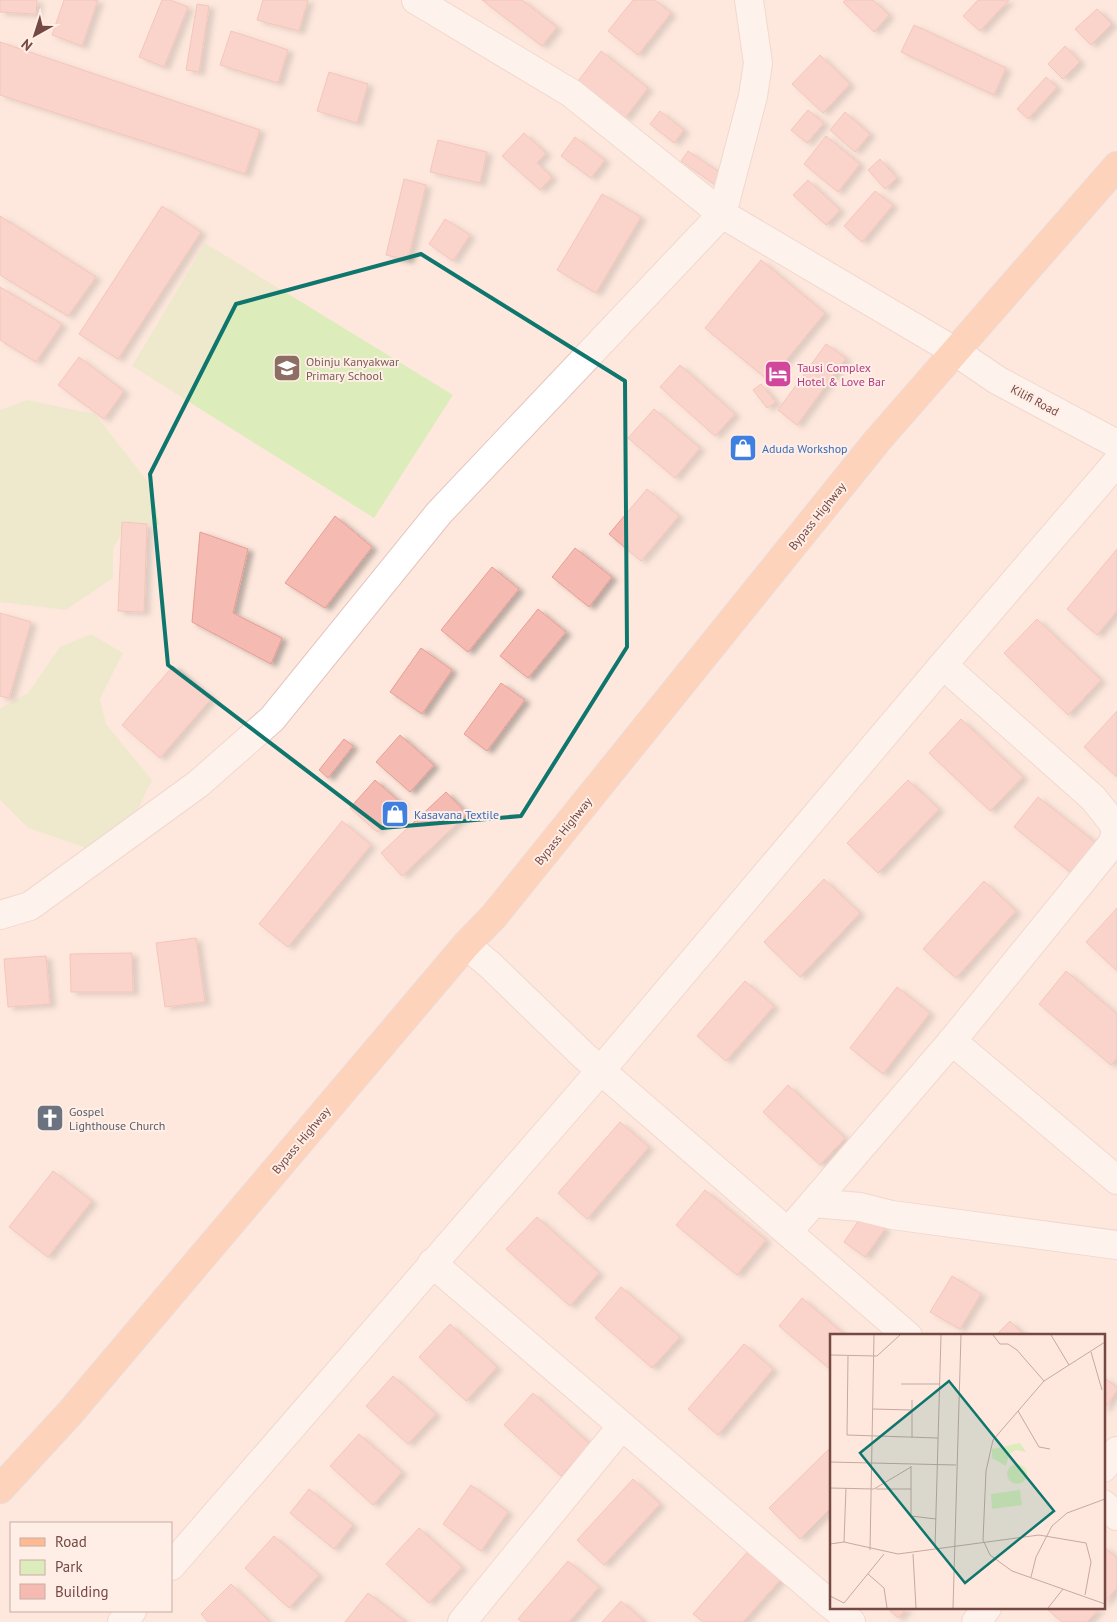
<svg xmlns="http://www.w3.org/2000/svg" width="1117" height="1622" viewBox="0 0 1117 1622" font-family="'PT Sans',sans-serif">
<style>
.green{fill:#dcecbb}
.building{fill:#f5bbb3;stroke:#e99c92;filter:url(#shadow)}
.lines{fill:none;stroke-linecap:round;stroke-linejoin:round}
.minor-casing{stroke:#e4c4bc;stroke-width:30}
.major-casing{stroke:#d8cccb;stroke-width:30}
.minor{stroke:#fff;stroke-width:28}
.major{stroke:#ffba93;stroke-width:28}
.marked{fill:none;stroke:#0f766e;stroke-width:4;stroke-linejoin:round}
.labels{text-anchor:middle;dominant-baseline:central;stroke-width:4;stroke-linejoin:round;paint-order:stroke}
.education-label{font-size:12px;fill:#785e54;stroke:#ffeee5;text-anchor:start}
.hotel-label{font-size:12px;fill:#b23c85;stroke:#ffeee5;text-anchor:start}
.street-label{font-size:12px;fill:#754844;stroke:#ffeee5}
.shop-label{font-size:12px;fill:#366cbe;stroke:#ffeee5;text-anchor:start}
.worship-label{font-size:12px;fill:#5b616d;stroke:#ffeee5;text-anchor:start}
.inset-road{fill:none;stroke:#c7a8a0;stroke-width:1}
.view{fill:#0f766e;fill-opacity:0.15;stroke:#0f766e;stroke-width:2.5}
.inset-edge{fill:none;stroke:#754844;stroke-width:2.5}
</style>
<defs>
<filter id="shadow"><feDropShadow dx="5.5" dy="3" stdDeviation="2.5" flood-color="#0004"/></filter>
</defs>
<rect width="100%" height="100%" fill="#fee8dd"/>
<g class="green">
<path d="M205,243L453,395L374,518L132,366Z"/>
<path d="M27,400L95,414L152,487L159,525L128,523L113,549V578L66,610L0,602V410Z"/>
<path d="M91,634L123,653L100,699L106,724L152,780L130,826L92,850L28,828L0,800V708L28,693L60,647Z"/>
</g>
<g class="building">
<path d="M0,0H37L36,14L0,12Z"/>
<path d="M64,0H98L82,46L52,35Z"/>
<path d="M162,0H170L188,7L164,67L139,57Z"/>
<path d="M263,0H308L299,31L257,20Z"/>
<path d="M482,0H522L557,27L542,46Z"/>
<path d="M633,0H655L671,13L638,55L608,31Z"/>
<path d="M846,0H873L889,15L874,32L843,2Z"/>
<path d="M978,0H1009L980,31L963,16Z"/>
<path d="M197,4L209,6L199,72L186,70Z"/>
<path d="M1097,9L1112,24L1091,45L1075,29Z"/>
<path d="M914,25L1006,68L994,95L901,52Z"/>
<path d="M231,31L288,50L278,83L220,65Z"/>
<path d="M0,42L260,130L245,174L0,95Z"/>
<path d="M1065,46L1080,62L1063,79L1048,64Z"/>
<path d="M601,51L648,88L625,118L578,81Z"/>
<path d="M820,55L850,84L823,113L792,84Z"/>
<path d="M329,72L368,84L357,123L317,111Z"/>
<path d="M1046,77L1057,87L1028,119L1017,109Z"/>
<path d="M808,110L824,123L807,143L791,130Z"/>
<path d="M660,111L684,130L674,143L650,124Z"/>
<path d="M845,112L870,134L855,152L830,130Z"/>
<path d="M524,133L546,153L537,163L552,177L540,190L502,156Z"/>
<path d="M826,136L860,164L838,192L804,164Z"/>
<path d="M575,137L605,160L591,178L561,156Z"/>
<path d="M438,140L487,152L480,183L430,172Z"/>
<path d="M688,151L728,178L721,189L681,161Z"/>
<path d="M880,159L897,178L885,189L868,170Z"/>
<path d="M404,179L426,185L408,260L386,255Z"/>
<path d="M808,180L840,210L826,225L793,195Z"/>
<path d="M875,191L893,205L862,242L844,226Z"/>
<path d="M602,194L641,217L596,293L557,270Z"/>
<path d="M162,206L201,232L118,359L79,334Z"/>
<path d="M0,216L96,277L68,316L0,275Z"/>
<path d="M445,219L470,235L453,261L429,244Z"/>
<path d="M761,260L825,313L769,381L705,328Z"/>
<path d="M0,287L62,324L36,362L0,340Z"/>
<path d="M826,344L846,358L797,425L778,410Z"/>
<path d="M79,357L124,391L104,419L58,385Z"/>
<path d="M680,365L735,414L715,436L660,387Z"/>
<path d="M761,384L776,402L767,408L753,390Z"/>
<path d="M654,409L700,448L675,478L628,438Z"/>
<path d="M647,489L679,516L641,561L609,534Z"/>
<path d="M335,516L372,547L325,608L285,583Z"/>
<path d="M122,522L147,524L144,612L118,611Z"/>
<path d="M200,532L248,549L233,613L282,638L271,664L192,622Z"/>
<path d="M575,548L612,577L589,607L552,577Z"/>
<path d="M1117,549V611L1097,635L1067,609Z"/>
<path d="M492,567L519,589L468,652L441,630Z"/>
<path d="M538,609L566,632L528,678L500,656Z"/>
<path d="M0,613L31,622L9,698L0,696Z"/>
<path d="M1037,619L1101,680L1068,715L1004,653Z"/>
<path d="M421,648L452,670L422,714L390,692Z"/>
<path d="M173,666L211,699L160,758L122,725Z"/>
<path d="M501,683L525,700L487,751L464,734Z"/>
<path d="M1117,711V777L1084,747Z"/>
<path d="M961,719L1023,777L990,811L929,753Z"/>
<path d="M400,735L434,765L410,792L376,762Z"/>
<path d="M344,739L353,746L328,778L319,770Z"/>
<path d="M375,780L402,804L377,832L350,808Z"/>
<path d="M908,780L939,809L878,873L847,843Z"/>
<path d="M446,792L467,814L402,876L381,853Z"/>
<path d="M1038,797L1100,846L1075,876L1014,827Z"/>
<path d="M342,821L371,845L288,947L259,924Z"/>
<path d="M824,879L860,913L800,977L764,942Z"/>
<path d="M984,881L1016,911L956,978L923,949Z"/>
<path d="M1117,908V971L1086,942Z"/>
<path d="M196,938L205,1002L165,1007L156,943Z"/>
<path d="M132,953L133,992H71L70,954Z"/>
<path d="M46,956L50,1004L8,1007L4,959Z"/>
<path d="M1066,971L1117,1014V1058L1111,1065L1039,1004Z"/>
<path d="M745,981L774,1006L726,1061L697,1036Z"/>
<path d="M897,987L930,1013L883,1074L850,1048Z"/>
<path d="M788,1085L845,1138L820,1165L763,1112Z"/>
<path d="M620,1122L649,1147L587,1219L558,1193Z"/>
<path d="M53,1171L92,1201L48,1257L9,1227Z"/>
<path d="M705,1190L766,1240L737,1275L676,1225Z"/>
<path d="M863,1214L885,1229L865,1257L844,1242Z"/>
<path d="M537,1217L599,1273L570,1306L506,1249Z"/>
<path d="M952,1276L981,1294L960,1329L930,1312Z"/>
<path d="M621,1287L680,1337L652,1368L595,1318Z"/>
<path d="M802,1298L846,1336H831V1370L779,1326Z"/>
<path d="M1010,1321L1025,1336H995Z"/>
<path d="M450,1324L497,1367L466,1401L419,1357Z"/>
<path d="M744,1344L773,1369L718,1435L688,1409Z"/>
<path d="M393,1376L436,1414L408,1444L366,1406Z"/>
<path d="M1103,1377L1117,1387V1391L1103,1410Z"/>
<path d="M533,1393L590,1444L561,1476L504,1425Z"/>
<path d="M359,1434L402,1472L373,1505L330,1466Z"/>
<path d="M829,1449L831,1450V1508L800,1539L769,1508Z"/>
<path d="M633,1479L660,1504L604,1565L577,1540Z"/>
<path d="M471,1485L508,1512L481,1551L443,1524Z"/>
<path d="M309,1489L353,1525L334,1549L290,1513Z"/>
<path d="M419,1528L462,1567L429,1603L386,1564Z"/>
<path d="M274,1536L319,1575L289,1608L245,1568Z"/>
<path d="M1103,1546L1117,1558V1588L1103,1604Z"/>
<path d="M750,1549L782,1578L743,1622H703L693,1614Z"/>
<path d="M568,1561L599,1587L569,1622H522L518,1619Z"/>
<path d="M231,1584L270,1622H208L201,1614Z"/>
<path d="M368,1593L406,1622H345Z"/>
<path d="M621,1601L645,1622H602Z"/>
<path d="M887,1608H907L898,1618Z"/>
<path d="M1100,1608L1087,1622H1062L1047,1609Z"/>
</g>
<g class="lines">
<g class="minor-casing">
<g id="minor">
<path d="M416,0L571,93L722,214L956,352L997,380L1117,444"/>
<path d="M0,915L30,906L198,784L272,719L439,513L722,214L753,96L758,63L749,0"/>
<path d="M466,945L490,965L584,1056L908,1336"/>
<path d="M952,1041L1117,1180"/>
<path d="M813,1203L860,1207L892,1215L1117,1245"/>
<path d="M788,1232L952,1041L1112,844L1116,833L1113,823L1093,798L943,665"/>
<path d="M432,1263L831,1605"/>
<path d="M1103,1468L1117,1451"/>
<path d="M1103,1504L1117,1516"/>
<path d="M171,1566L601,1070L943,665L1117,462"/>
<path d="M835,1608L851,1622"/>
<path d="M122,1622L132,1611"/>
<path d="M462,1622L622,1426"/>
<path d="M976,1622L987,1608"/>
</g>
</g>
<g class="major-casing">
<path id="major" d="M0,1489L70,1413L466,945L494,916L877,441L1117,166"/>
</g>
<use href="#minor" class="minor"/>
<use href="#major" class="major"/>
</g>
<path d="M0 0H1117V1622H0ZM421,254L625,381L627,647L521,816L382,828L168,665L150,474L236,304Z" fill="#fee8dd" fill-opacity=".55" fill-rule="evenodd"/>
<path class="marked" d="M421,254L625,381L627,647L521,816L382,828L168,665L150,474L236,304Z"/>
<defs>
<g id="school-square" transform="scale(1.4375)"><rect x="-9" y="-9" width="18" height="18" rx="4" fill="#8d6e63" stroke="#ffeee5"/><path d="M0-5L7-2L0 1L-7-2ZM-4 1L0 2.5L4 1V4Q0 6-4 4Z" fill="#fff"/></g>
<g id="hotel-square" transform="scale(1.4375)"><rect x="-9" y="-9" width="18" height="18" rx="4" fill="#d1479c" stroke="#ffeee5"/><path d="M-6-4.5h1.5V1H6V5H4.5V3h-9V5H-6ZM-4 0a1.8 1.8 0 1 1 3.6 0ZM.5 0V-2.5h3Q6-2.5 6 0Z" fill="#fff"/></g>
<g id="shop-square" transform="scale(1.4375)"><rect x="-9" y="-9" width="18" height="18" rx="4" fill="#3f7fe0" stroke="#ffeee5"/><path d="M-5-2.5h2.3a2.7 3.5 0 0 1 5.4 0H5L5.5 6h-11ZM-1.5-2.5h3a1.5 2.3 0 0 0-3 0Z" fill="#fff"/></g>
<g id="church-square" transform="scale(1.4375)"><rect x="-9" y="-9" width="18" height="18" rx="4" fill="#6b7280" stroke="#ffeee5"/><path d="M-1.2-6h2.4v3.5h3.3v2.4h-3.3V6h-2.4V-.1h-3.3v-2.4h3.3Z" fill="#fff"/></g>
</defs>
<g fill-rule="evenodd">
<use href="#school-square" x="287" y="368"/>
<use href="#hotel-square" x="778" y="374"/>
<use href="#shop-square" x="743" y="448"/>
<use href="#shop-square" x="395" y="814"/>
<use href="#church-square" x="50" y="1118"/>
</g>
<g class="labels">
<g class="education-label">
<text x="306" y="361">Obinju Kanyakwar<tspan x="306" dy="14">Primary School</tspan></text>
</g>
<g class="hotel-label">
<text x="797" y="367">Tausi Complex<tspan x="797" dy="14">Hotel &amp; Love Bar</tspan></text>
</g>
<g class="street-label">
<text transform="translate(1035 400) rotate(28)">Kilifi Road</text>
<text transform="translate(817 516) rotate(-51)">Bypass Highway</text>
<text transform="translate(563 831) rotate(-51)">Bypass Highway</text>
<text transform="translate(301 1140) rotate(-50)">Bypass Highway</text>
</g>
<g class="shop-label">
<text x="762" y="448">Aduda Workshop</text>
<text x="414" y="814">Kasavana Textile</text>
</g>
<g class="worship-label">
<text x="69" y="1111">Gospel<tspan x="69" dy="14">Lighthouse Church</tspan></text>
</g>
</g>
<g transform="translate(830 1334)">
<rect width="275" height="275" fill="#fee8dd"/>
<path d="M190,109L196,118L186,116L179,120L176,132L162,124V115ZM177 140a10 10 0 1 1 20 0a10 10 0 1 1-20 0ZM190,156L192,171L162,175L161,160Z" fill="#dcecbb"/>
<path class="inset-road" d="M163,1L170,10H178L187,16L214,47M221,1L239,31M275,8L214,47L163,106L156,137L153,206L160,221L182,237L275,270M261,18L272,56M0,21L47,22L70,1M18,22L17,101L108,104M71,50H110M43,75L82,76M188,77L209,113L220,115M82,103V66M0,128L126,131M81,132V182L106,185M0,154L44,155L81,133M46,155H81M14,208L16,154M0,210L14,208L68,220L209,201L256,209L261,228L255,261M105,214L111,1M40,216L44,1M83,220L86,274M38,240L54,254L57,274M201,243L206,223L222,192L237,179L275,165M0,262L14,269L54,220M123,274L131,1M218,274L233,255"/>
<path class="view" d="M119,47L224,177L135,249L30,119Z"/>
<rect width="275" height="275" class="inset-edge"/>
</g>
<rect x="10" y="1522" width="162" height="90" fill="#ffeee5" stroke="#c8aca5"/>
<rect x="20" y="1538" width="25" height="8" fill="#ffba93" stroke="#c8aca5"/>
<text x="55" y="1547" font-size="15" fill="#754844">Road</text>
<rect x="20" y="1560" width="25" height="15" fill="#dcecbb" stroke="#c8aca5"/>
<text x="55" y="1572" font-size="15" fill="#754844">Park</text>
<rect x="20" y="1584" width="25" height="15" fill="#f5bbb3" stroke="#c8aca5"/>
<text x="55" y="1597" font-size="15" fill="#754844">Building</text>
<g transform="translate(35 35) rotate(219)" stroke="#ffeee5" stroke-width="4" paint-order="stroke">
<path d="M0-4L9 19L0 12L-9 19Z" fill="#754844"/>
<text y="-8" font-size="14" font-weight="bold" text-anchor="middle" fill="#754844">N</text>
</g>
</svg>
